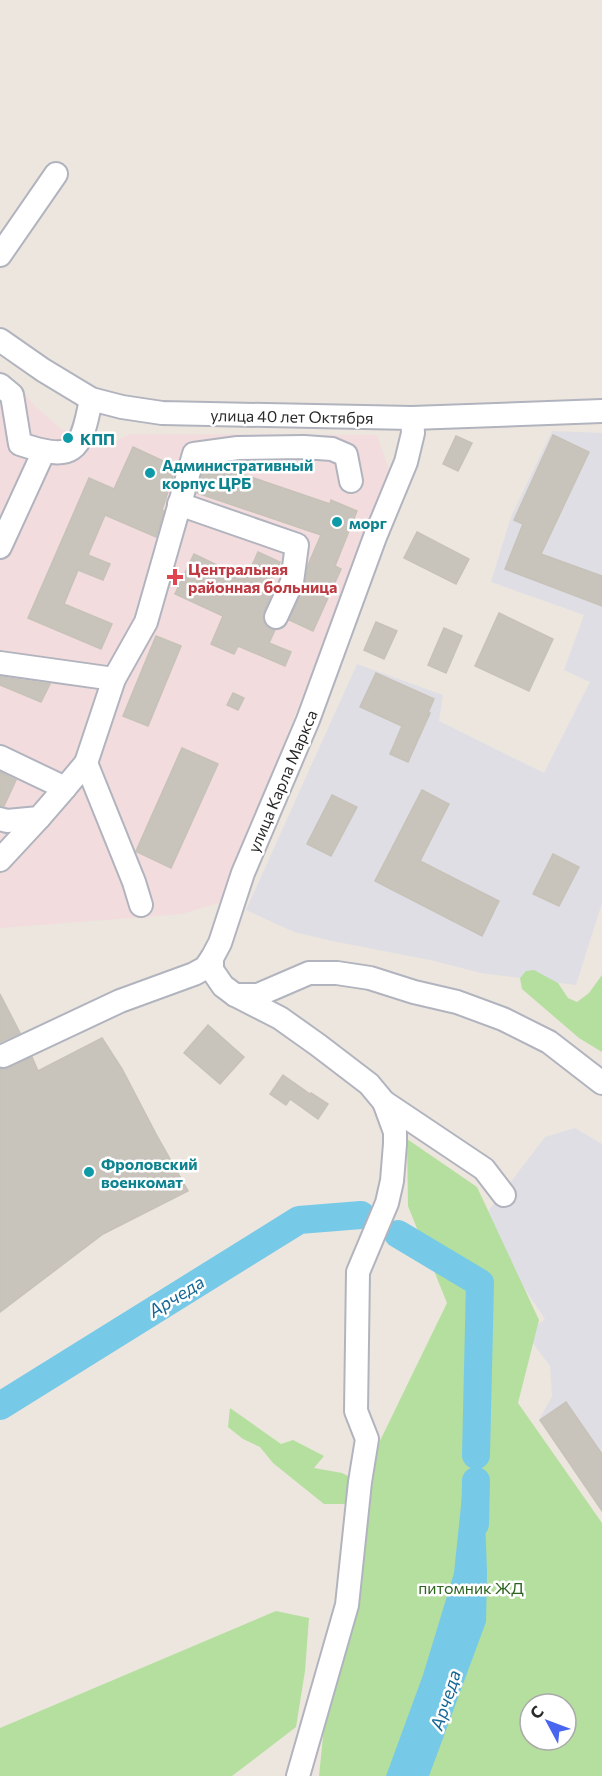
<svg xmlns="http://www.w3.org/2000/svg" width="602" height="1776" viewBox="0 0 602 1776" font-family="Commissioner,sans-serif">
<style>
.industrial{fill:#e0dee5}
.medical{fill:#f2dcdd}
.green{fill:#b4df9e;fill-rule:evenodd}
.water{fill:#77c9e8}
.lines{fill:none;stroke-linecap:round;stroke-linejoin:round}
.river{stroke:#77c9e8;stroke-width:28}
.building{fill:#c8c4bc;stroke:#c7c2b8;stroke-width:1.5}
.minor-casing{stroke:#b1b4be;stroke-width:26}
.minor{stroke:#fff;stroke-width:22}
.culture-dot{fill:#0f9aa8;stroke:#fff;stroke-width:2}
.health-dot{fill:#e0444e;stroke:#fff;stroke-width:2}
.labels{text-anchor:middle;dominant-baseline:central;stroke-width:5;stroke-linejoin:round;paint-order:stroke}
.street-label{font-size:16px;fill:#2b2b2b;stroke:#fff}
.culture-label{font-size:16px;font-weight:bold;fill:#0d838f;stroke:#fff;text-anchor:start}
.health-label{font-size:16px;font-weight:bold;fill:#be3a42;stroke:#fff;text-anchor:start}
.park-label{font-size:16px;fill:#2d641f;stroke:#fff}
.water-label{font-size:18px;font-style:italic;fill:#156895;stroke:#fff}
</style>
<rect width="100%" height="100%" fill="#ece6de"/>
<g class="industrial">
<path d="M552,431L602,433V903L576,985L481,973L430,960L332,941L294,932L246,910L357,664L443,695L439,721L544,773L590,682L564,670L584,615L491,582L511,517Z"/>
<path d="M575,1128L602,1144V1511L539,1420L552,1396L550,1366L526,1334L545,1319L480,1222L545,1137Z"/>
</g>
<path class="medical" d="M0,370L14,381L34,405L60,428L98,449L131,434L377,435L390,472L222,902L182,914L0,928Z"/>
<g class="green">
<path d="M534,970L558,983L568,998L577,1002L589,993L602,975V1052L579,1038L522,989L520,978L526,971Z"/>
<path d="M407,1139L477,1187L539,1320L518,1403L602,1523V1776H319L347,1504H324L273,1463L260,1447L243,1439L228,1427L230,1408L281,1444L293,1440L324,1456L314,1468L342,1473L360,1482L447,1303L408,1206ZM530,1704H566V1740H530Z"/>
<path d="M276,1611L309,1618L305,1671L296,1727L232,1776H0V1728Z"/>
</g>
<path class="water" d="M464,1477L484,1489L487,1573L486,1622L429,1776H386L423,1675L454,1573Z"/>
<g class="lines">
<g class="river">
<path d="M398,1234L480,1283L476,1455"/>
<path d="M0,1406L299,1220L361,1215"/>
<path d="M475,1524L476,1481"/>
</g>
</g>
<g class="building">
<path d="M553,435L589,452L541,554L602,576V606L505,569L523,524L514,520Z"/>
<path d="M456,436L472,443L458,471L443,464Z"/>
<path d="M133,447L176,467L162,510L164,511L156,537L105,515L88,555L110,564L103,580L78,570L64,604L112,624L101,649L28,618L89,478L114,489Z"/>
<path d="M216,465L330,504L331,500L357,511L335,566L341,569L313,631L289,620L304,587L308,565L321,535L197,493L205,466Z"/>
<path d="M417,532L469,559L456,584L404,558Z"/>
<path d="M258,552L280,562L271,582L276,584L264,611L263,618L265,625L270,629L275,630L269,643L291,652L285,666L238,646L234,654L211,644L223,616L175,594L194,554L246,579Z"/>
<path d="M499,613L553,639L529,691L475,666Z"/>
<path d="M376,622L397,631L384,659L364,650Z"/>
<path d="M444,628L462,636L446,673L428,665Z"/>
<path d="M156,636L181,646L148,726L123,716Z"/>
<path d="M376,673L434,699L428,713H430L408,762L390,754L402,726L360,707Z"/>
<path d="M0,677L50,684L41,702L0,685Z"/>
<path d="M233,693L244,698L238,710L227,705Z"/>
<path d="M182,748L218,764L171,868L137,852L136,851Z"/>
<path d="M0,772L16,780L4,806H0Z"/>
<path d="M422,790L449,804L420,861L499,901L482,936L375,881Z"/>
<path d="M332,795L357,807L331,856L307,844Z"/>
<path d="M553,854L579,867L559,906L533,894Z"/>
<path d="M0,994L20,1033L0,1042Z"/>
<path d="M208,1025L244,1057L220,1084L184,1053Z"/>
<path d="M102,1038L122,1069L156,1134L188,1191L103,1234L0,1312V1069L9,1068L32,1057L38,1071Z"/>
<path d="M283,1075L310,1094L311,1093L328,1104L318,1119L290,1099L286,1105L270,1094Z"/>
<path d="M566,1402L602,1454V1511L540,1420Z"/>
</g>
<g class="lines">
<g class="minor-casing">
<g id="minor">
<path d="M0,255L56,174"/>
<path d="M0,340L43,370L91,399L122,407L162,413L412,418L602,411"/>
<path d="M0,385L12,395L20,444C74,462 81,453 91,399"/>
<path d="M179,504L297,545L292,582L276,617"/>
<path d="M0,547L44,451"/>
<path d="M0,663L114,679L146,622L194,454L238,448L304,447L332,449L346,455L351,481"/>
<path d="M0,757L65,788L86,763L134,882L141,905"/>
<path d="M86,763L114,679"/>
<path d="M0,819L7,821L39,818L65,788"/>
<path d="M0,860L39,818"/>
<path d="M212,958V970L223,986L235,995L280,1018L318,1045L369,1084L384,1102L484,1169L504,1195"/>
<path d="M235,995H258L309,973H337L370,978L414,992L457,1002L503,1019L549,1042L602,1083"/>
<path d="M3,1056L120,1001L194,974L205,968L212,958L220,943L243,873L308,720L375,537L406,462L413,433L412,418"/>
<path d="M298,1776L347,1605L360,1482L367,1439L356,1411L358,1272L387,1203L392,1181L395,1144V1132L384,1102"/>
</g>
</g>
<use href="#minor" class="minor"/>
</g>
<g class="culture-dot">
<circle cx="68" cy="438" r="6"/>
<circle cx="150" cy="473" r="6"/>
<circle cx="337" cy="522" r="6"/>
<circle cx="89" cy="1172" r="6"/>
</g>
<path class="health-dot" d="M172 568h6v6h6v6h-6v6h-6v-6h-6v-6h6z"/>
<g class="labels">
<g class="street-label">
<text transform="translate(292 416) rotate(1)">улица 40 лет Октября</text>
<text transform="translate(282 781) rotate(-67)">улица Карла Маркса</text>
</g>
<g class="culture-label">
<text x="80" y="438">КПП</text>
<text x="162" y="464">Административный<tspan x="162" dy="18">корпус ЦРБ</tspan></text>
<text x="349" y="522">морг</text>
<text x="101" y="1163">Фроловский<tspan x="101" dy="18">военкомат</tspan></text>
</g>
<g class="health-label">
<text x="188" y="568">Центральная<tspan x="188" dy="18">районная больница</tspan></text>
</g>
<g class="park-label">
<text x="471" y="1587">питомник ЖД</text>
</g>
<g class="water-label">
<text transform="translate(176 1296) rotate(-32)">Арчеда</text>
<text transform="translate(445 1700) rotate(-72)">Арчеда</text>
</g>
</g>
<g transform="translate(548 1722) rotate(311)"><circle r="28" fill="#ffffff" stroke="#aaaaaa" stroke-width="1.5"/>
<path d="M0-4.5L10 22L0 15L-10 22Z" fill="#4866ef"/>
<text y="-9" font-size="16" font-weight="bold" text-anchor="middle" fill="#2b2b2b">С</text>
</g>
</svg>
